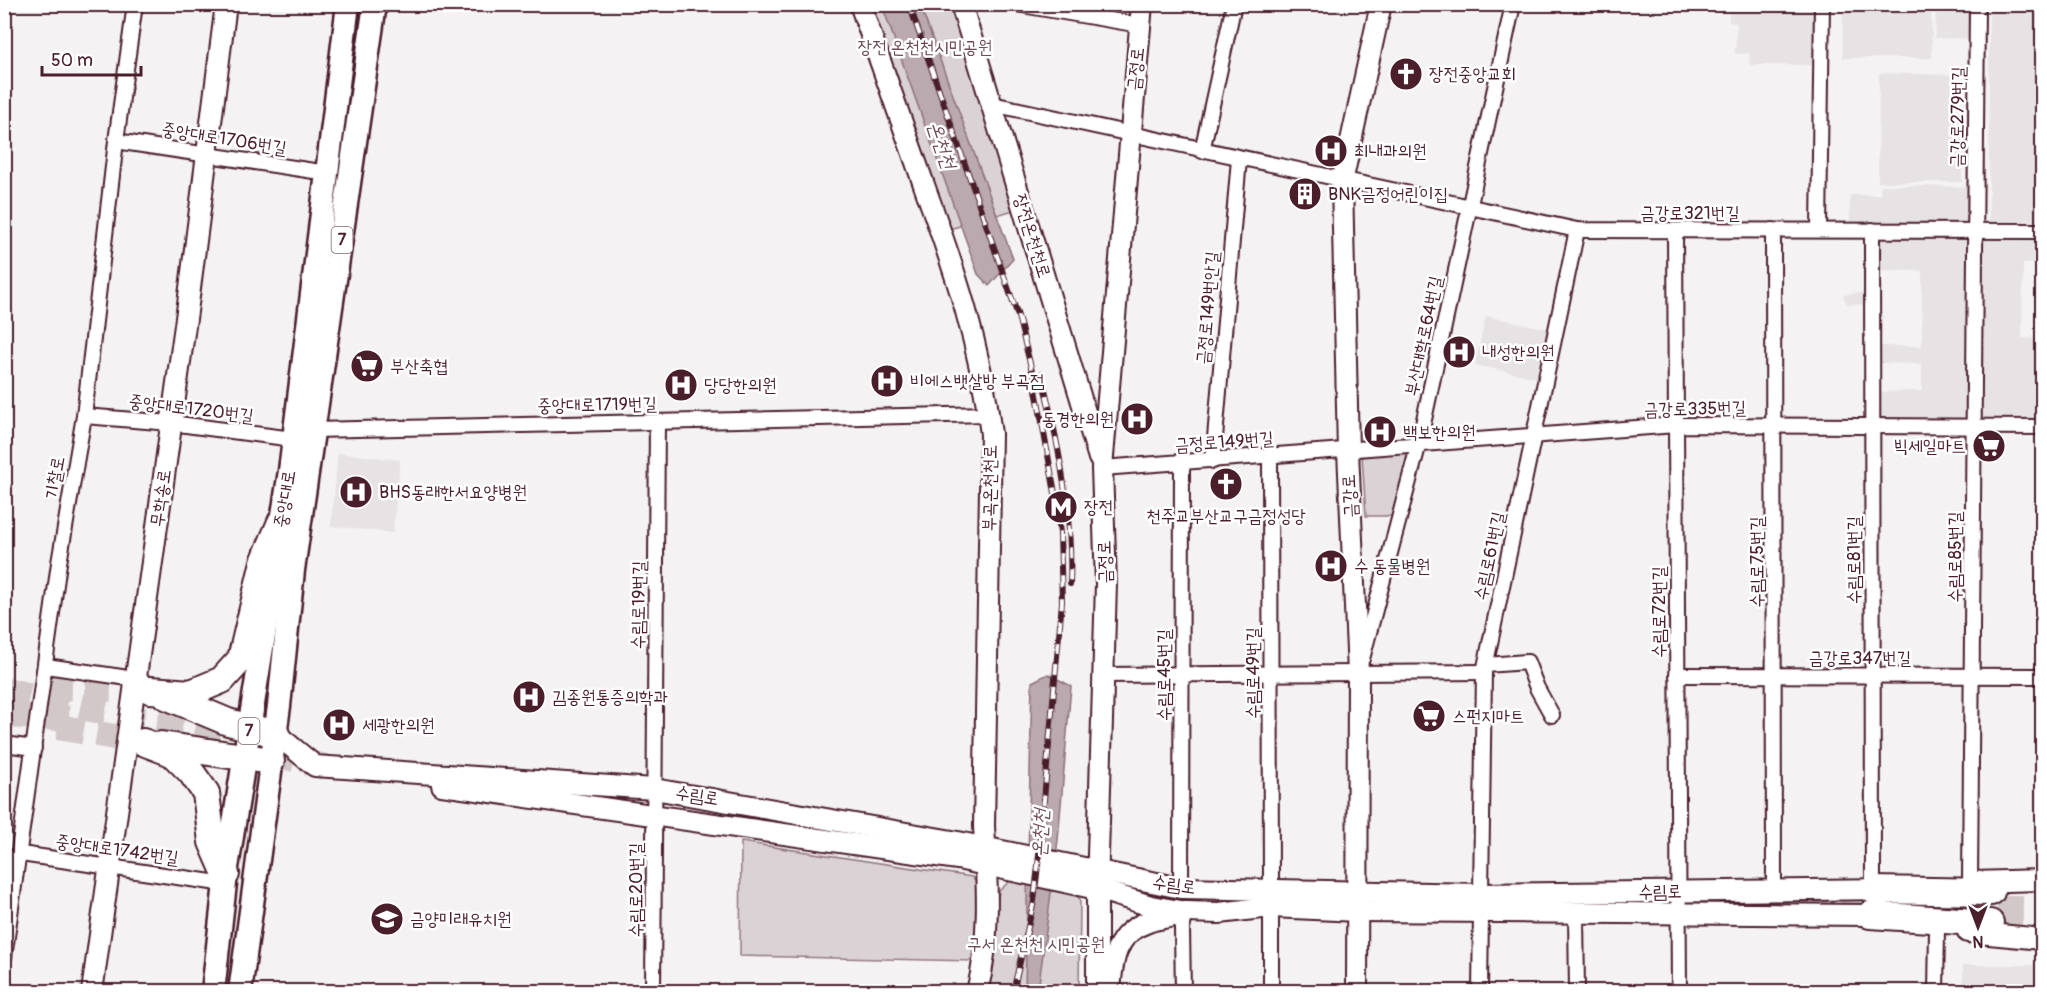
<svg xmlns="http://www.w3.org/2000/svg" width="2047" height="996" viewBox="0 0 2047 996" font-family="Pangolin,'Poor Story',sans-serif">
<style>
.built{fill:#e7e2e3}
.green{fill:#dbd2d5;stroke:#927880;stroke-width:1.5}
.water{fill:#baa9ae;stroke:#8d727a;stroke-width:1.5}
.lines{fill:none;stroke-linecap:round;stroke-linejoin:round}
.highway-tunnel{stroke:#d2c8ca;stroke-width:26;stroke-dasharray:26 13;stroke-linecap:butt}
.street-casing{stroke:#4a1f2b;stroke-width:18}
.secondary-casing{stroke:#4a1f2b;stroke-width:24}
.primary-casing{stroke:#4a1f2b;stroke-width:27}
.highway-casing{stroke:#4a1f2b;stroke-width:30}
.street{stroke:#fff;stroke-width:14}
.secondary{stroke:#fff;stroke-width:20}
.primary{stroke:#fff;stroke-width:22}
.highway{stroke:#fff;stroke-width:26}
.rail-casing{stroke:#4a1f2b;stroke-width:6}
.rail{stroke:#fff;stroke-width:4;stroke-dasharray:11;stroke-linecap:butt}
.labels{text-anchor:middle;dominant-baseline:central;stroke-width:5;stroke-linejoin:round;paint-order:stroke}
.shield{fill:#fff;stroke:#80626b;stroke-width:1.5}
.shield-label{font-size:16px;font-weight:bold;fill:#4a1f2b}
.park-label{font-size:18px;fill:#6e4c56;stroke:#fff}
.street-label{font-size:18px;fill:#4a1f2b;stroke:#fff}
.poi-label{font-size:18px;fill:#4a1f2b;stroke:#fff;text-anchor:start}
.water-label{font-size:20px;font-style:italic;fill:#714f59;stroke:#fff}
</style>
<rect width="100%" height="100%" fill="#f4f2f2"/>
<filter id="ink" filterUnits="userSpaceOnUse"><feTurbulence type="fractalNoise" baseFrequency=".0167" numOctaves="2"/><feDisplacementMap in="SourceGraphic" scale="12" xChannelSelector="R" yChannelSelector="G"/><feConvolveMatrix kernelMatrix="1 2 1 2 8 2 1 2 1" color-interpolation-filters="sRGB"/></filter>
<g filter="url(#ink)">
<g class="built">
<path d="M1729,5H1815V65H1750L1749,53L1735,54L1737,23L1729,22Z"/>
<path d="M1843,5H1931L1932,58H1843Z"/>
<path d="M1936,5H1973V39L1935,38Z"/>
<rect x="1989" y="5" width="53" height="216"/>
<path d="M1879,73L1952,75V111H1963L1962,182H1878Z"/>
<path d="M1881,185L1970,187V225H1850V195H1880Z"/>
<path d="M1876,234L1971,235L1970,423H1877V392L1922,391V364L1881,363V346H1922V271L1876,270Z"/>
<path d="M1977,238L2042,239V263L2023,264L2022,338L2042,339V418L1975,417Z"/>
<path d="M1867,292L1868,305L1847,304L1843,295Z"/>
<path d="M1486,316L1549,329L1538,378L1475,365Z"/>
<path d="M338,453L400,460L393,533L331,526Z"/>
<rect x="1963" y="965" width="79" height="26"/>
</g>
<g class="green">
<path d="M866,5H955L1017,209L953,228L944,227Z"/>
<path d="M1408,452L1393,516H1366L1362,456Z"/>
<path d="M741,842L972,877L982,891L975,961L740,956Z"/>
<path d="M1011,880L1072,892L1080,899L1079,991L983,992L999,891Z"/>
</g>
<g class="water">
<path d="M882,5H920L1013,259L989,286L978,274Z"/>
<path d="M1048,674L1071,686L1058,840L1038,991L1025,992L1032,682Z"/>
</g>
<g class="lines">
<g class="highway-tunnel">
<path d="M46,687L150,690"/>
<path d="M4,690L155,723L325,767"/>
<path d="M4,715L80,719"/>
<path d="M58,727L143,742"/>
<path d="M1763,899L2042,909"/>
<path d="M1996,923L2042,927"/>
</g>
<g class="street-casing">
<g id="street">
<path d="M1016,4L1140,25"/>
<path d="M992,104L1577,230L2042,231"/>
<path d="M116,141L327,173"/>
<path d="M1202,151L1234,4"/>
<path d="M1773,230L1774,892"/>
<path d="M1819,230L1822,4"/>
<path d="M1872,230L1873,890"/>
<path d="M1675,232L1679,992"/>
<path d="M84,416L171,423L293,439"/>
<path d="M314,430L989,414"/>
<path d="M1270,456L1271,889"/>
<path d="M1213,461L1239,159"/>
<path d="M1102,468L1676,425L2042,427"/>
<path d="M1362,659L1419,443L1513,4"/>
<path d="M1486,665L1527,662L1537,688L1552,715"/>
<path d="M46,666L142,680"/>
<path d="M1104,675L1484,672"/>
<path d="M1677,675L2042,676"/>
<path d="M4,744L34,748"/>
<path d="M4,862L21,854L225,884"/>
<path d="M1970,883L1977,4"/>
<path d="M1181,888L1182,463"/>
<path d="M1481,894L1484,672L1577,230"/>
<path d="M1576,914L1577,992"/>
<path d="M4,958L59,563L84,416L116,141L135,4"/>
<path d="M653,992L657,422"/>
<path d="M1183,992L1182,929L1186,912"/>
<path d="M1271,992V907"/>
<path d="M1480,992L1481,912"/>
<path d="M1936,992L1937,929L1945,919"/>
</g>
</g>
<g class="secondary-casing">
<g id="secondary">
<path d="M860,4C882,65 903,125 924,185C955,271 980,343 991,434L984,826C987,882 991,937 977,992"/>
<path d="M961,4L1099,458"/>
<path d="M276,734L315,766L654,789L958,842L1181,888L1481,894L1887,889"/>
<path d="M442,785L958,859L1097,889L1151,906L1186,912L1219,913L1271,907L1358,911L1870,915L1882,918"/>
<path d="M1973,882L2042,880"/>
<path d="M1968,932L2042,939"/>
<path d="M92,992L188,304L226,4"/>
<path d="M1097,992V889L1106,584L1102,468L1142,4"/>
<path d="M1110,992C1112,961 1115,933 1148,922C1158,918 1169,918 1180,914"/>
<path d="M1357,992L1358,673L1348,451L1342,182L1381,4"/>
</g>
</g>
<g class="primary-casing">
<g id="primary">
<path d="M213,992L226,874L290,471L348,4"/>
<path d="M240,992L279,706L293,570L375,4"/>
</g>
</g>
<g class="highway-casing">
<g id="highway">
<path d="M150,690L191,693L222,680L241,659L264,562L281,522"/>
<path d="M166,696L228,722L276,734"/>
<path d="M143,742L172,753L191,772L206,793L212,842L226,874"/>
<path d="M161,745L271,761"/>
<path d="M1873,890L1991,892"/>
<path d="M1870,915L1990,923"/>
</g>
</g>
<use href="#street" class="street"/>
<use href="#secondary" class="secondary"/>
<use href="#primary" class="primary"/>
<use href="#highway" class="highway"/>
<g class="rail-casing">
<g id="rail">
<path d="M909,4L1018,316L1034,379L1055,493L1060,533L1062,602L1038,865L1034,901L1013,992"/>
<path d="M1041,374C1058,439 1073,517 1070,584"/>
</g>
</g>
<use href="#rail" class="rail"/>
</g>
</g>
<defs>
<g id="church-disc" transform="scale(1.725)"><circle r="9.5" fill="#4a1f2b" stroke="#fff"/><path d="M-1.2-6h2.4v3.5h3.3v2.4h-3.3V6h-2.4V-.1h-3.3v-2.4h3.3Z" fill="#fff"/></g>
<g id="hospital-disc" transform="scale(1.725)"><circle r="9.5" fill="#4a1f2b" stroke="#fff"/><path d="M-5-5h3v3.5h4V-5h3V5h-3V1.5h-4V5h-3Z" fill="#fff"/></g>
<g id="building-disc" transform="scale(1.725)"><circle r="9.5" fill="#4a1f2b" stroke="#fff"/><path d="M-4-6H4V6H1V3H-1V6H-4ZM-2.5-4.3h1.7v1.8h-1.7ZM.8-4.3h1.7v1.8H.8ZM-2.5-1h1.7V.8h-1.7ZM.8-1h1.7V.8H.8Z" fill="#fff"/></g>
<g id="supermarket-disc" transform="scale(1.725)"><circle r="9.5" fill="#4a1f2b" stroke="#fff"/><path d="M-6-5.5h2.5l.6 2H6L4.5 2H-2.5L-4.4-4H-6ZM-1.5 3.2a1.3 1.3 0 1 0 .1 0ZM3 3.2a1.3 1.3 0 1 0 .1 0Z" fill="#fff"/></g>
<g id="metro-disc" transform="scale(1.725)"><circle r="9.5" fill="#4a1f2b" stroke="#fff"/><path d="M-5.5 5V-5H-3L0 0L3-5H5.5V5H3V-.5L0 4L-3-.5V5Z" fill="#fff"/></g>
<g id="school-disc" transform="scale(1.725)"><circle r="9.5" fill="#4a1f2b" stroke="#fff"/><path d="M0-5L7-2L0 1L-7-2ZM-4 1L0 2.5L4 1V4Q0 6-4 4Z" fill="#fff"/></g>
</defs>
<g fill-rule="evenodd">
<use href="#church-disc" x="1406" y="74"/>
<use href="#hospital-disc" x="1331" y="151"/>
<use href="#building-disc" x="1305" y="194"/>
<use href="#hospital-disc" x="1459" y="352"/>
<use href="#supermarket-disc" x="367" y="366"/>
<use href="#hospital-disc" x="887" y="381"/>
<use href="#hospital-disc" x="681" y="385"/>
<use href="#hospital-disc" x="1137" y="419"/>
<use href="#hospital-disc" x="1380" y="432"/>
<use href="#supermarket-disc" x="1989" y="446"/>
<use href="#church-disc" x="1226" y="484"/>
<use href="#hospital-disc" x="356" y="492"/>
<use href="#metro-disc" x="1061" y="507"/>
<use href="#hospital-disc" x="1331" y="566"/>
<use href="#hospital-disc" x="529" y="697"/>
<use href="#supermarket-disc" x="1429" y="716"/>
<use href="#hospital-disc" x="339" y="725"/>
<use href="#school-disc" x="387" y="919"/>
</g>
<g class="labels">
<g class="shield">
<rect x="331.5" y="227" width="21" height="26" rx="4.5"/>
<rect x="238.5" y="718" width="21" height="26" rx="4.5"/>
</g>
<g class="shield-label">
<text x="342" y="240">7</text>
<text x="249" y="731">7</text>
</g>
<g class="park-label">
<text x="925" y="47">장전 온천천시민공원</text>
<text x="1036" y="944">구서 온천천 시민공원</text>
</g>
<g class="street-label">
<text transform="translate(1136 69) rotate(-84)">금정로</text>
<text transform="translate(1958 117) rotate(-89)">금강로279번길</text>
<text transform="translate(224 139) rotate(9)">중앙대로1706번길</text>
<text x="1690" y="213">금강로321번길</text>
<text transform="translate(1032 236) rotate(73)">장전온천천로</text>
<text transform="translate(1208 308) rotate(-85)">금정로149번안길</text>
<text transform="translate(1424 336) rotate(-78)">부산대학로64번길</text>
<text transform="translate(597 405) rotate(-1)">중앙대로1719번길</text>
<text transform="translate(191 409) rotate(7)">중앙대로1720번길</text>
<text transform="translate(1695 409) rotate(-1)">금강로335번길</text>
<text transform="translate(1224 442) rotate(-4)">금정로149번길</text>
<text transform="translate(55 478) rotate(-80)">기찰로</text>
<text transform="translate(990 488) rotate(-89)">부곡온천천로</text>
<text transform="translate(1350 496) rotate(-93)">금강로</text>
<text transform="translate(161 498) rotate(-82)">무학송로</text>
<text transform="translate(285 499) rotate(-81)">중앙대로</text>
<text transform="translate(1490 556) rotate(-78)">수림로61번길</text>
<text transform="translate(1955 557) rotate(-90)">수림로85번길</text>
<text transform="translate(1854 560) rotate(-90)">수림로81번길</text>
<text transform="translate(1105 562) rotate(-91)">금정로</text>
<text transform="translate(1757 562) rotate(-90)">수림로75번길</text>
<text transform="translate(639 605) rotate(-89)">수림로19번길</text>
<text transform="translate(1659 612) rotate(-90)">수림로72번길</text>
<text x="1860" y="658">금강로347번길</text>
<text transform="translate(1253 673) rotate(-90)">수림로49번길</text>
<text transform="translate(1164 675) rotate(-90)">수림로45번길</text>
<text transform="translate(697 796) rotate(9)">수림로</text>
<text transform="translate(117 850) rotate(8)">중앙대로1742번길</text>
<text transform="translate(1174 885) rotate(8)">수림로</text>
<text transform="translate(636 890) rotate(-90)">수림로20번길</text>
<text transform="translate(1660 892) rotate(-1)">수림로</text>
</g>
<g class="poi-label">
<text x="1429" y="74">장전중앙교회</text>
<text x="1354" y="151">최내과의원</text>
<text x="1328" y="194">BNK금정어린이집</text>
<text x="1482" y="352">내성한의원</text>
<text x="390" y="366">부산축협</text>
<text x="910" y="381">비에스뱃살방 부곡점</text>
<text x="704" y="385">당당한의원</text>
<text x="1114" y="419" text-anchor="end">동경한의원</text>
<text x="1403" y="432">백보한의원</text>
<text x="1966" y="446" text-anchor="end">빅세일마트</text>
<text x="379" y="492">BHS동래한서요양병원</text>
<text x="1084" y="507">장전</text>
<text x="1226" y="516" text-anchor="middle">천주교부산교구금정성당</text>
<text x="1354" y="566">수 동물병원</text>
<text x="552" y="697">김종원통증의학과</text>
<text x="1452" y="716">스펀지마트</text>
<text x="362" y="725">세광한의원</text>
<text x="410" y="919">금양미래유치원</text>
</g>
<g class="water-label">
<text transform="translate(942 145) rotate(71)">온천천</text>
<text transform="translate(1040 833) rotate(-87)">온천천</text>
</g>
</g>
<rect width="2047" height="996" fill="none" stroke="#fff" stroke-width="24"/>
<rect x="12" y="12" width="2023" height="972" fill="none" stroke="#4a1f2b" stroke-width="2" filter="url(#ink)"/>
<g transform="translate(1978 927) rotate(180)" stroke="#ffffff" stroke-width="4.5" paint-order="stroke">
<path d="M0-4.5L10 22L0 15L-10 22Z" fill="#4a1f2b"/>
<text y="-9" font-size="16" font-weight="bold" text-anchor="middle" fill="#4a1f2b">N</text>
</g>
<path d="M42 66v9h99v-9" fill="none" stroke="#4a1f2b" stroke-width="3"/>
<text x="51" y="66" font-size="18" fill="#4a1f2b" stroke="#ffffff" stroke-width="4.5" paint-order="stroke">50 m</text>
</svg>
